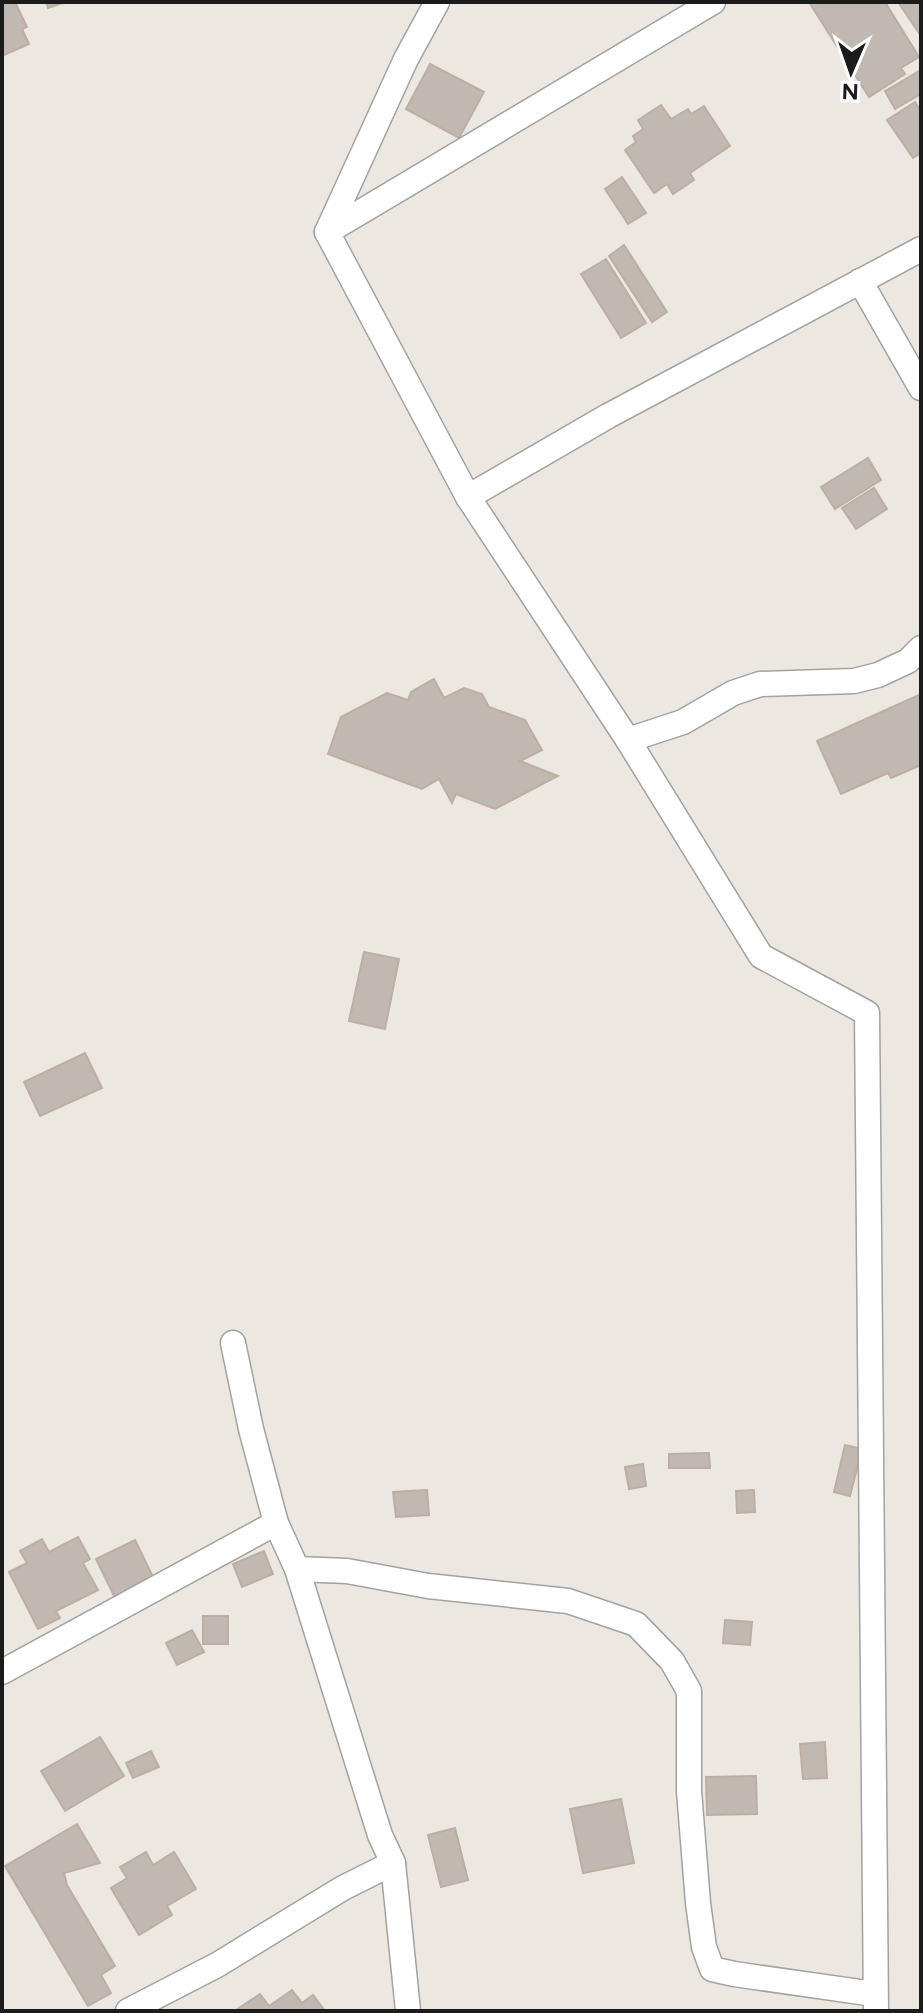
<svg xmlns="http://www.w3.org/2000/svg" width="923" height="2013" viewBox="0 0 923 2013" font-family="Figtree,sans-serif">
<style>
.building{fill:#c1b8b1;stroke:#bdaea4;stroke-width:2}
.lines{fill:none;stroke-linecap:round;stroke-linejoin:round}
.minor-casing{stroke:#a2a2a2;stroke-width:27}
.minor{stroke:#fff;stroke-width:24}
</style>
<rect width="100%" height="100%" fill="#ece8e1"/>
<g class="building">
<path d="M2,2H15L27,27L22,29L29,44L2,56Z"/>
<path d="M46,2H65L48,8Z"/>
<path d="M809,2H885L919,57L901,68L905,74L869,97Z"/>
<path d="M898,2H921V36Z"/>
<path d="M430,64L484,92L459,138L406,109Z"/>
<path d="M921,70V94L895,109L885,91Z"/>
<path d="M915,102L921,111V153L913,158L887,120Z"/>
<path d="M661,105L671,119L688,109L691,114L704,106L730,146L690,173L694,180L673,194L667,184L654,193L625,150L636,142L633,136L643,129L638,120Z"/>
<path d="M622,177L646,213L628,224L605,189Z"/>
<path d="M624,245L667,312L652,322L609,256Z"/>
<path d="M606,259L646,323L621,338L581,274Z"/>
<path d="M868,458L881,480L835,509L821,487Z"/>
<path d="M874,488L887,509L856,529L842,508Z"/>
<path d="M434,679L444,698L464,688L482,694L489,707L525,720L542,750L520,761L558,776L495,809L456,794L452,803L439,779L422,789L328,754L341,717L387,693L408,700L411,692Z"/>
<path d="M921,694V765L891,778L888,773L841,794L817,741Z"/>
<path d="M364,952L399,959L385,1029L349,1021Z"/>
<path d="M85,1053L102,1088L40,1116L24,1082Z"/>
<path d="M845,1445L862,1449L850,1496L834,1492Z"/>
<path d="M709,1453L710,1468H669V1454Z"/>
<path d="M643,1464L646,1486L629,1489L625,1467Z"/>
<path d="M427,1490L429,1515L396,1517L393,1492Z"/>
<path d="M754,1490L755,1512L737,1513L736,1491Z"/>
<path d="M78,1537L90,1559L83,1563L98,1590L56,1611L60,1618L38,1629L9,1572L27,1563L20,1551L42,1539L49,1552Z"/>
<path d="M135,1540L155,1581L116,1600L96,1559Z"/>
<path d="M264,1551L273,1574L242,1587L233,1564Z"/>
<rect x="203" y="1616" width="25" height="28"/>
<path d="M725,1620L752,1622L750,1645L723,1643Z"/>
<path d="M192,1630L204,1652L177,1665L166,1643Z"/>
<path d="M100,1737L124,1776L65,1811L41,1771Z"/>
<path d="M825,1742L827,1778L803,1779L800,1744Z"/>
<path d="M151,1751L159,1767L133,1778L126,1763Z"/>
<path d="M756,1776L757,1814L707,1815L706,1777Z"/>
<path d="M621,1799L634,1863L583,1873L570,1809Z"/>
<path d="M77,1824L100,1863L64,1873L67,1885L115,1966L101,1975L111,1993L88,2006L5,1866Z"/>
<path d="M455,1828L468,1880L441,1887L428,1835Z"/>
<path d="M146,1852L153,1865L174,1852L196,1889L167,1906L172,1915L139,1935L111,1888L127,1878L120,1867Z"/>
<path d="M292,1990L302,2003L313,1995L325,2011L236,2010L260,1994L269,2006Z"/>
</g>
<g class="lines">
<g class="minor-casing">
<g id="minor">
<path d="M437,2L406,59L327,232L468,497L608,416L921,249"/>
<path d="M327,232L713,2"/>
<path d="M860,281L921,388"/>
<path d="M468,497L628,740L761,956L867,1013L876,2011"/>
<path d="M628,740L683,722L733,693L760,684L854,681L878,675L908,661L921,648"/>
<path d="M233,1343L251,1429L276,1523L297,1569L380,1835L393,1863L408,2011"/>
<path d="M297,1569L347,1571L428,1586L568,1601L636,1624L672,1661L689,1691V1791L698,1903L704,1947L712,1969L734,1974L874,1994"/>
<path d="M2,1672L276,1523"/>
<path d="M128,2011L217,1965L343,1888L393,1863"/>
</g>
</g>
<use href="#minor" class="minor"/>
</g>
<rect width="923" height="2013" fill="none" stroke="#1b1b1b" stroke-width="8"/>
<g transform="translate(851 72) rotate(182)" stroke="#ffffff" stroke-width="6" paint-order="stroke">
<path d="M0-6L14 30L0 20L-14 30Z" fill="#1b1b1b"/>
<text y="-12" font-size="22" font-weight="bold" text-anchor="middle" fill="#1b1b1b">N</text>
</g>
</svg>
